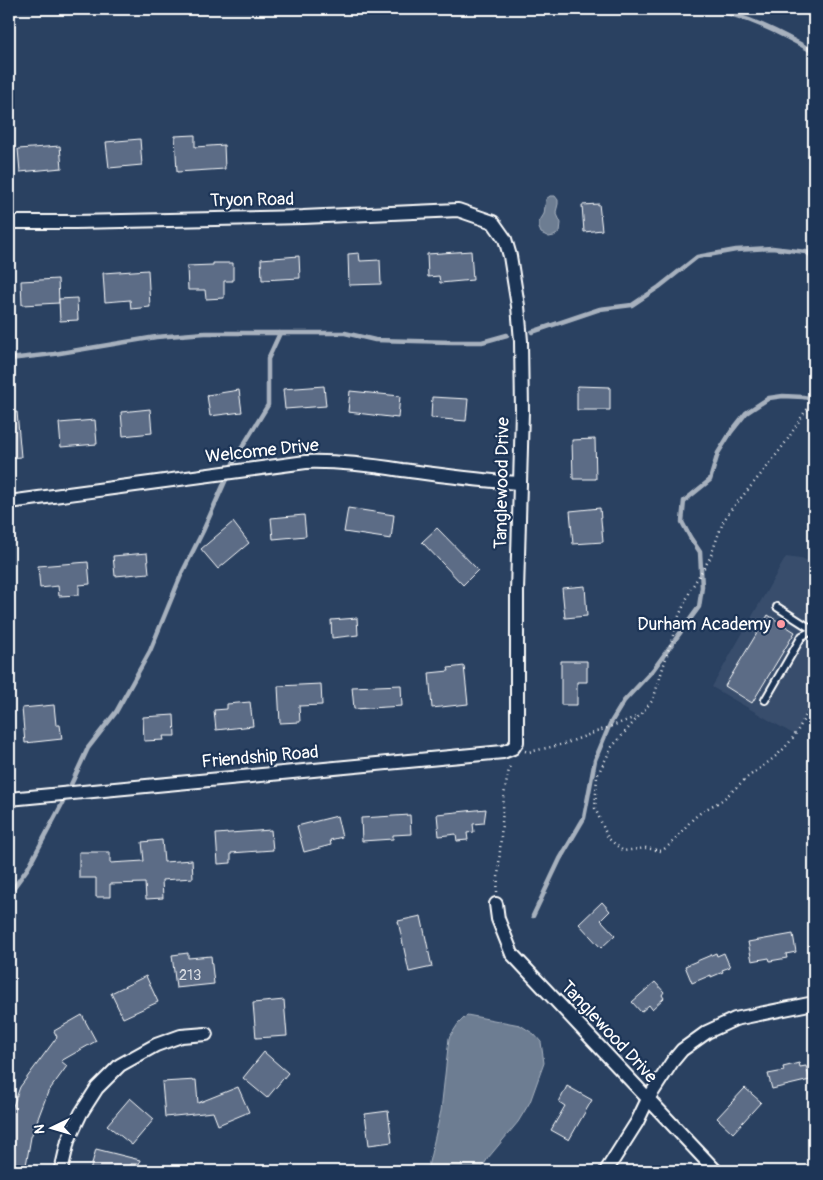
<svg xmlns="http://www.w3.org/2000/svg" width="823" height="1180" viewBox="0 0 823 1180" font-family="Pangolin,sans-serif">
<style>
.built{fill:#394e6c}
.water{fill:#6d7d92;stroke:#a7b1be}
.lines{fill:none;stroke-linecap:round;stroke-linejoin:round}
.stream{stroke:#a7b1be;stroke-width:4.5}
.building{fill:#5b6c86;stroke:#fff}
.service-casing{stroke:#fff;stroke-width:10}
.minor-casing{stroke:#fff;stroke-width:16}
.path{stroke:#fff;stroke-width:2.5;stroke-dasharray:1 4;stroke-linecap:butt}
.service{stroke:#1d3557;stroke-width:6}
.minor{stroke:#1d3557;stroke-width:12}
.poi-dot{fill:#ff9aa2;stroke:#1d3557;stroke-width:2}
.labels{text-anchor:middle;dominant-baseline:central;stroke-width:4.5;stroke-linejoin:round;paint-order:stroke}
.number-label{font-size:15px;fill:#d6dae1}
.street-label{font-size:18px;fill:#fff;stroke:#1d3557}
.poi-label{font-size:18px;fill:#fff;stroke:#1d3557;text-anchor:end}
</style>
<rect width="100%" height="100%" fill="#2a4161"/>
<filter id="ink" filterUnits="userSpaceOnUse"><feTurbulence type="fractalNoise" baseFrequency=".02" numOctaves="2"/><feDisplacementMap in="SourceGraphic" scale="10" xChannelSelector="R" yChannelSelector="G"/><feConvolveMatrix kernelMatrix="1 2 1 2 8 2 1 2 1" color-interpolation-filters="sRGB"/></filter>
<g filter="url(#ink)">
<path class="built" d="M786,557L814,561V698L795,735L712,687Z"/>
<g class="water">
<path d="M550,196H555L558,200V204L556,212L561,223L560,232L554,236L549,237L541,233L539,228V222L544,214L546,199Z"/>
<path d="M467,1015L520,1025L534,1034L541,1042L544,1063L530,1102L518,1122L488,1158L480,1171H427L441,1111L449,1038L458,1024Z"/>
</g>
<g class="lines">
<g class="stream">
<path d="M708,9C746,15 781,33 814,52"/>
<path d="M532,332L600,309L632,305L659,287L697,257L736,250L772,248L806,252L814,257"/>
<path d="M9,359L54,354L156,337L205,333H345L375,340L452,342H482L507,335"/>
<path d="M9,894L28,868L62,804L88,748L116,712L150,651L182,573L203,531L235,459L268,405V359L280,333"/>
<path d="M533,916L560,859L584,818L595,760L610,724L624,701L653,670L699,607L702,587L700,552L690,537L682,522L684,501L710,480L718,453L731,432L746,413L769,398L783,396L803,397L814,399"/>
</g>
</g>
<g class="building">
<path d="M195,135V147L224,145L225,169L177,172L175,136Z"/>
<path d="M140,139L142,165L109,168L106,142Z"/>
<path d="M60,146L62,168L20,172L18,149Z"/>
<path d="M599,204L602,230L584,232L582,205Z"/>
<path d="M471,251L473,280L440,283L439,276L428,277L427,254Z"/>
<path d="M359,253L360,261L380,260L381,284L349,285L348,254Z"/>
<path d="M299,256L300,278L262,280L261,259Z"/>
<path d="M213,263H233V281H224V298L206,299L205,290H188L187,266L213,265Z"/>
<path d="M148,270L150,307L131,309L130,300L105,302L103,273Z"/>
<path d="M58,279L59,303L22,305L21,281Z"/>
<path d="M77,298L78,320L60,321L59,299Z"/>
<path d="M324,386L326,406L285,409L283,389Z"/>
<path d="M577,386L610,387V410H577Z"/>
<path d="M239,390L242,412L210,416L207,395Z"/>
<path d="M350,391L400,396L398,418L348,412Z"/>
<path d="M432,397L468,399L466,421L431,418Z"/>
<path d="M150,409L152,433L123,436L121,412Z"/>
<path d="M17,412L21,457L9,458V413Z"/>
<path d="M95,420L97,444L61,447L59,423Z"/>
<path d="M595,439L596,479H573L572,440Z"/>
<path d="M348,508L394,515L391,539L344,532Z"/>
<path d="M600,508L603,542L573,544L570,511Z"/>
<path d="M304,515L306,536L273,539L271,518Z"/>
<path d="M233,522L249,543L218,569L201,549Z"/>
<path d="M437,528L478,570L463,585L422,542Z"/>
<path d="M147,553L149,573L115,576L113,556Z"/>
<path d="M88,562L90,584L79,585V595L59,596L58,586L40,588L38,566Z"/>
<path d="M585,586L587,616L565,618L562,588Z"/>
<path d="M768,615L795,632L752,703L725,686Z"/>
<path d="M357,618L358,635L332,638L331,620Z"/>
<path d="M561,661H587V682H577V705H561Z"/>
<path d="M464,666L468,704L432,708L429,673L449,671L448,668Z"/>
<path d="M321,684L322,705L299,706L300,722L280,723L278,686Z"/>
<path d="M401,685L402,706L354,709L352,687Z"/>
<path d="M250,702L253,726L216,730L214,710L227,709V704Z"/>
<path d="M54,705L56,725H60L62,739L25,743L22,708Z"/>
<path d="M174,715L175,736H163L164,740L144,741L143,717Z"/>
<path d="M486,809L484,823L473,824L474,832L467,833L468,840L457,841L456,834L439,836L437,814Z"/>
<path d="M410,815L411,834L393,835V839L362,841L361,818Z"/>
<path d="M337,816L342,837L330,840L331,845L304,852L297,826Z"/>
<path d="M271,830L273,850L231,853V863L218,864L216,834Z"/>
<path d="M162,840L164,862L192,860L193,878L162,880L163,898L146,899L145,883L110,884V897H96V878H79V852H110V863L144,861L142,842Z"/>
<path d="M602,902L610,911L601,920L615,935L601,948L579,924Z"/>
<path d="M421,916L432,967L409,972L398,921Z"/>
<path d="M793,934L796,952L786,954L787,958L770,961L769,958L752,961L748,942Z"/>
<path d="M188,953V958L211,956L214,984L176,988L172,955Z"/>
<path d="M716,953L717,956L724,953L730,967L722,970L723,972L711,977V975L692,983L685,966Z"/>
<path d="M146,976L158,1002L123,1018L111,993Z"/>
<path d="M655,982L664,992L662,995L664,998L652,1009L649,1005L641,1012L632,1002Z"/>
<path d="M284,1000L287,1036L256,1038L253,1003Z"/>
<path d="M82,1015L96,1041L61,1061L67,1066L48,1092L31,1137L25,1171H9V1117L20,1087L57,1037L54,1031Z"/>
<path d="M264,1052L288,1073L267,1098L243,1078Z"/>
<path d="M799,1063L800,1067L806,1066L810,1080L772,1089L768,1074L784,1071L783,1067Z"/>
<path d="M196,1080L198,1103L238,1087L249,1112L218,1125L213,1112L165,1117L162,1082Z"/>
<path d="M567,1086L592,1100L569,1140L551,1130L565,1106L559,1102Z"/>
<path d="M745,1088L761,1102L733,1133L717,1118Z"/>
<path d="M130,1098L154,1119L132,1145L107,1125Z"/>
<path d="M388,1111L392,1142L369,1145L365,1114Z"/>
<path d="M96,1149L140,1160L139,1164H131L129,1171H90Z"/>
</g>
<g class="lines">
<g class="service-casing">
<g id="service">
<path d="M777,607L813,630"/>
<path d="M765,700L802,636L814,630"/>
</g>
</g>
<g class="minor-casing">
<g id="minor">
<path d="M9,222H75L303,217L458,210L493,222L505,239L510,256L518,306L521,341L522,411L517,592V742L513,748L503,752L9,799"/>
<path d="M9,502L306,462C339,461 370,465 402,470C441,475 480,481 520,483"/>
<path d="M496,904L498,919L512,954L716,1171"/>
<path d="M61,1171L68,1141L81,1113L97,1088L120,1065L156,1045L181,1036L206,1034"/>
<path d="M606,1171L637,1122L648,1099L672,1062L682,1050L707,1032L735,1019L814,1003"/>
</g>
</g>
<g class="path">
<path d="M814,402L804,413L786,442L767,467L730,511L723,522L710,558L691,589L679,616L653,700L612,747L597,776L595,808L608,838L623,851L646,848L661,851C677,842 684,825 699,814C706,808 715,805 722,800C731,793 739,784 748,777C761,767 776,758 787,745C799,732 806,714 814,698"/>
<path d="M525,751L529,752L564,744L636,717"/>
<path d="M497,892L504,795L510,764"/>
</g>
<use href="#service" class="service"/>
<use href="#minor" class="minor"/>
</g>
</g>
<circle class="poi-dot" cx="781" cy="624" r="5"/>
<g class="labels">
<g class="number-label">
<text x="190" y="975">213</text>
</g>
<g class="street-label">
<text transform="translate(252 200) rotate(-1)">Tryon Road</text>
<text transform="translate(262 451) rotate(-6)">Welcome Drive</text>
<text transform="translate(502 483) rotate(-89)">Tanglewood Drive</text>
<text transform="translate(260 757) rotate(-5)">Friendship Road</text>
<text transform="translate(609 1032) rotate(47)">Tanglewood Drive</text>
</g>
<g class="poi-label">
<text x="771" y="624">Durham Academy</text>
</g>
</g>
<rect width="823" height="1180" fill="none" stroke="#1d3557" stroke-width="30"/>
<rect x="15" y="15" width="793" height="1150" fill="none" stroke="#fff" stroke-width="2" filter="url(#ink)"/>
<g transform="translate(52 1128) rotate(265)" stroke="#1d3557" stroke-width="4" paint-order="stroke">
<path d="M0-4L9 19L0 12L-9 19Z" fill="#ffffff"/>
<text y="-8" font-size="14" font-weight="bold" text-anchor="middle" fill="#ffffff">N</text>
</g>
</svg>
